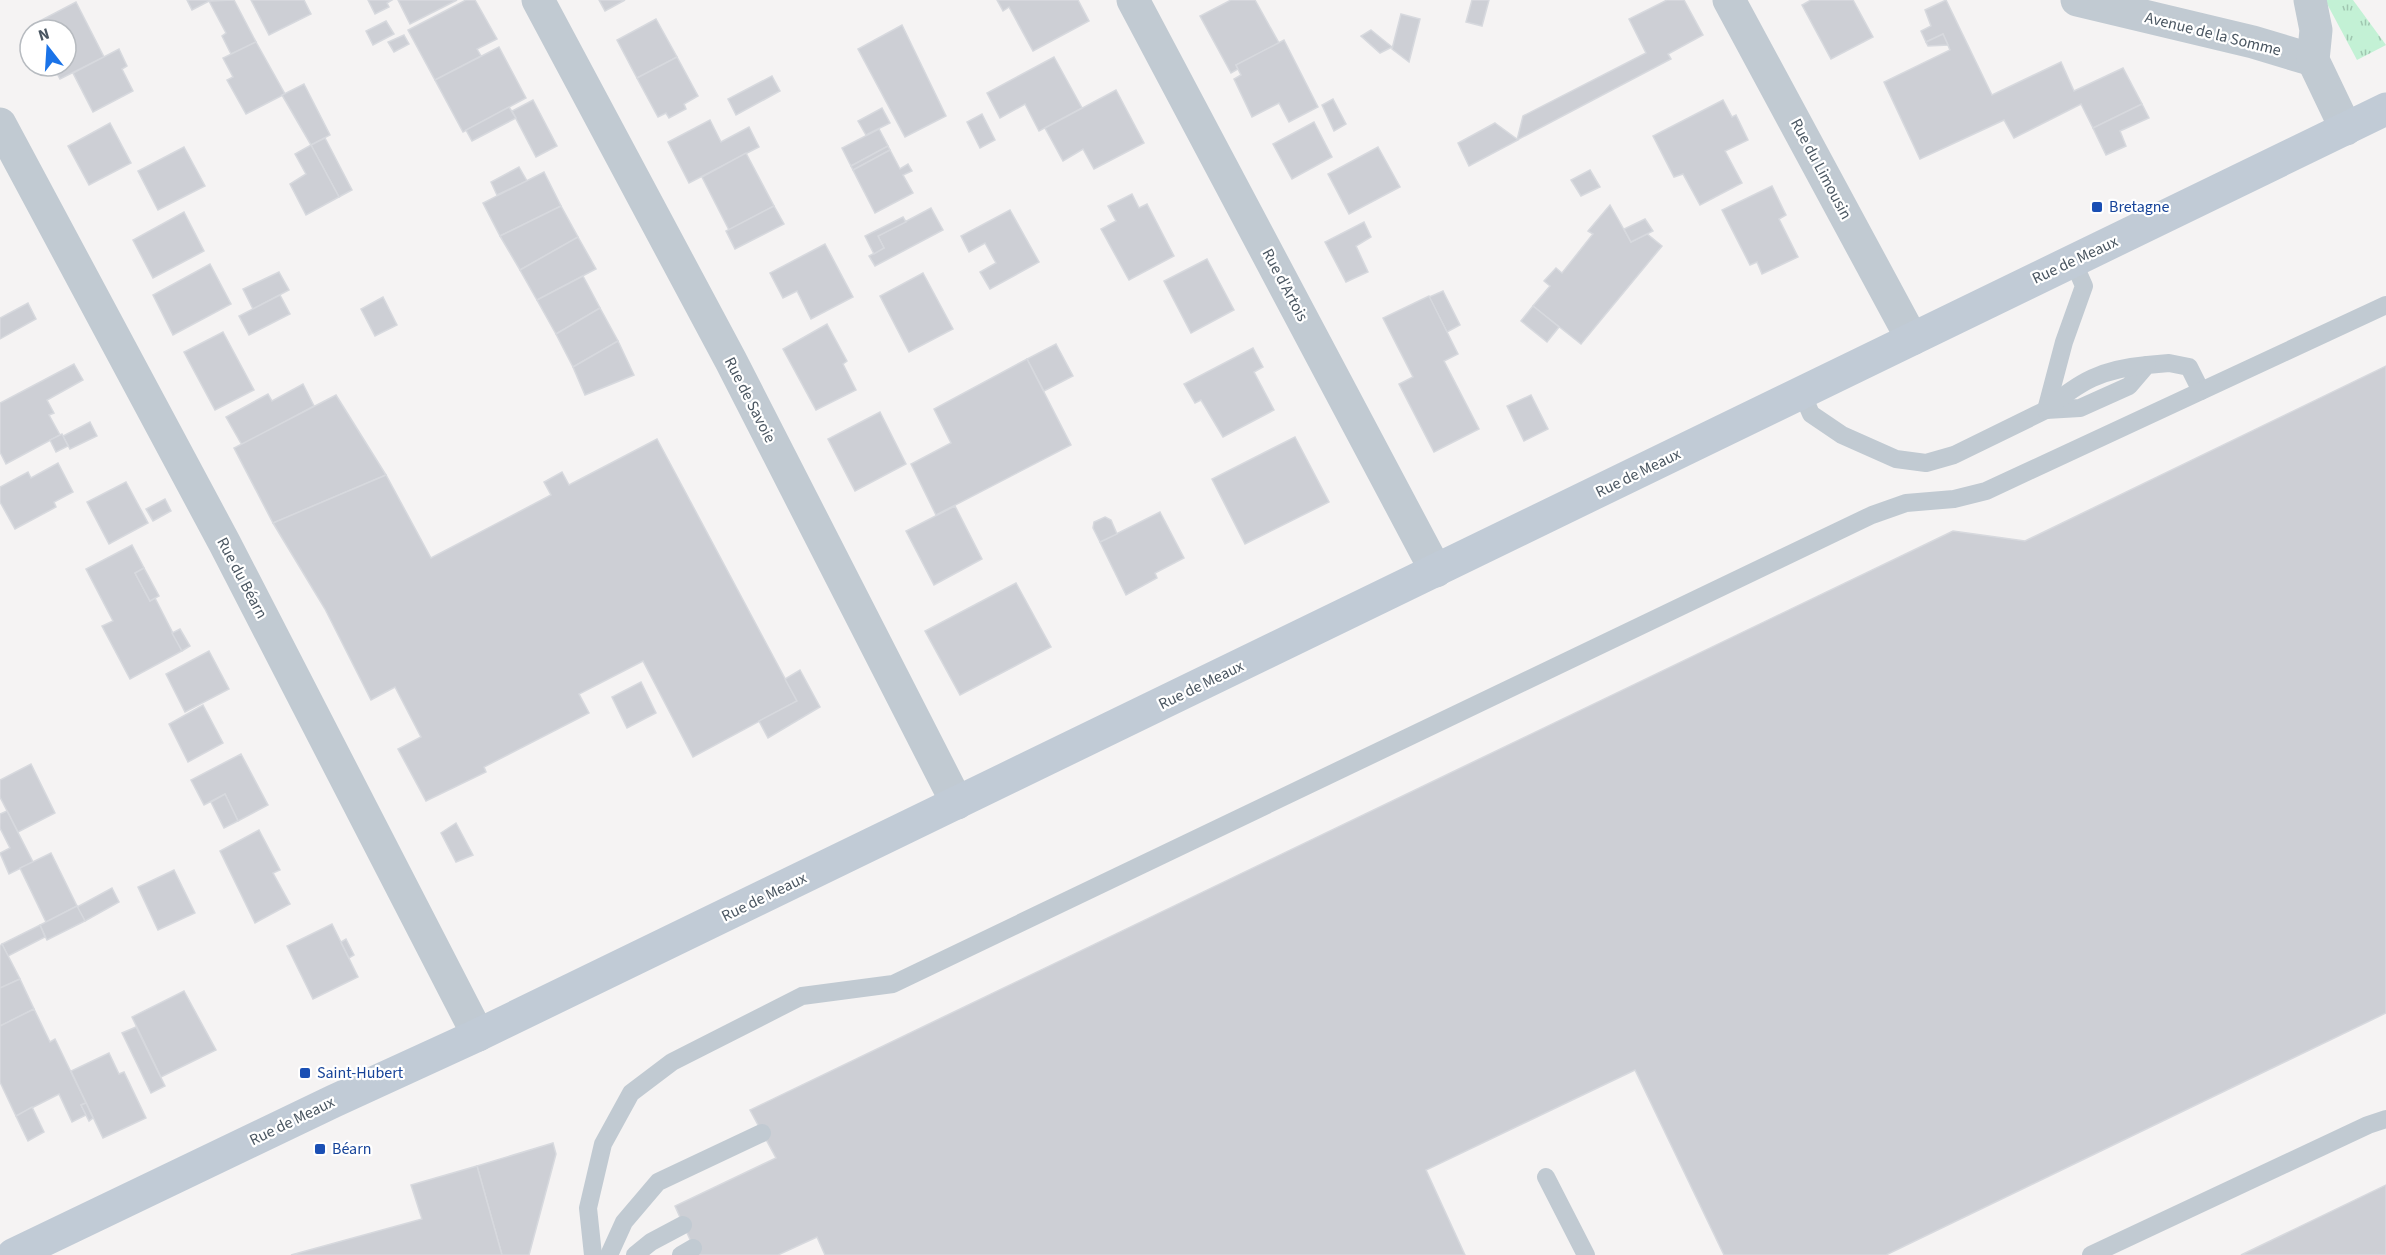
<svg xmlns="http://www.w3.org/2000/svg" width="2386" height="1255" viewBox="0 0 2386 1255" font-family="'Source Sans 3',sans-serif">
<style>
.grass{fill:url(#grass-tufts)}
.building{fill:#cdcfd5;stroke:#d7d9de;stroke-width:1.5}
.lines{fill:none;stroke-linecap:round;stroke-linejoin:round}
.service{stroke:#c1cad2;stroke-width:18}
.minor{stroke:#c1cad2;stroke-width:33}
.secondary{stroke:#c1cbd6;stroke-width:33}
.transit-dot{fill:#1a4fb4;stroke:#fff;stroke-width:2}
.labels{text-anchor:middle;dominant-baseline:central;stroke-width:4.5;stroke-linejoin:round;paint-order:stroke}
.street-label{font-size:16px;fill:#4a5661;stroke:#fff}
.transit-label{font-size:16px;fill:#164399;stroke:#fff;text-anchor:start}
</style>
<defs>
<pattern id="grass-tufts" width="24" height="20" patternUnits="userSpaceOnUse" patternTransform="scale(1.5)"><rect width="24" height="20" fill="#c3f1d5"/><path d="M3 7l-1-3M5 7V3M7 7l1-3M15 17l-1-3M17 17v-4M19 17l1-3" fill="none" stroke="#a0c6b0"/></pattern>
</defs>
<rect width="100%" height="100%" fill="#f5f3f3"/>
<path class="grass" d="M2325,0H2353L2386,45L2357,60Z"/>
<g class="building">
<path d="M187,0H211L192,10Z"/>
<path d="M234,0L256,42L231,54L222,36L226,33L209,1Z"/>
<path d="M251,0H304L311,14L269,35Z"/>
<path d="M368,0H392L387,3L389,7L375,14Z"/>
<path d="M398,0H457L410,24Z"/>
<path d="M466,0H475L497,39L477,49L481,56L435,80L408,30Z"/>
<path d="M599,0H625L605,11Z"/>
<path d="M997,0H1078L1089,21L1033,51L1009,7L1003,11Z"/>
<path d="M1231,0H1255L1279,43L1236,65L1238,69L1231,73L1200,16Z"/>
<path d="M1472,0H1489L1482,26L1466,22Z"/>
<path d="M1667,0H1684L1703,35L1668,54L1671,59L1517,140L1523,116L1646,53L1629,19Z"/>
<path d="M1811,0H1853L1873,37L1831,59L1802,5Z"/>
<path d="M1946,0L1992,95L2061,62L2074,91L2123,68L2142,104L2093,128L2081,104L2014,138L2004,120L1920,159L1884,82L1950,50L1943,34L1926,42L1921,31L1931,26L1925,10Z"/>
<path d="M76,2L104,57L60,79L53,66H66V30H35L32,25Z"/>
<path d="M1401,14L1420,19L1409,62L1392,49Z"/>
<path d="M656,19L677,57L637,78L617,40Z"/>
<path d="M386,21L394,34L373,45L366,31Z"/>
<path d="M902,25L946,116L905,137L858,49Z"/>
<path d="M1371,30L1392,47L1380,53L1361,36Z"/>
<path d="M1943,34L1948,45L1928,46L1926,42Z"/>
<path d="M404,35L409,44L394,52L388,42Z"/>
<path d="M1284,40L1318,107L1289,122L1279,103L1252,117L1234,79L1241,75L1236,65Z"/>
<path d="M256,42L285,94L246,114L227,80L233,77L223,58Z"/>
<path d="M499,47L526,98L463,132L435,80Z"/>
<path d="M119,49L127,66L122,69L133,91L93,112L73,73Z"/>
<path d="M677,57L698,96L684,104L686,109L669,118L666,113L658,117L637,78Z"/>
<path d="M1054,57L1082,108L1039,131L1025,104L1000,118L987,93Z"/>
<path d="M772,76L780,91L736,115L728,99Z"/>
<path d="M304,84L330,135L311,145L282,95Z"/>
<path d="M1116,90L1144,143L1094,169L1083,149L1063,161L1045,128Z"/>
<path d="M1333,99L1346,124L1334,131L1322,105Z"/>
<path d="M533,100L557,146L536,157L512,111Z"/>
<path d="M1723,100L1732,117L1736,115L1748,140L1725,151L1742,183L1700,205L1683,174L1674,177L1653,136Z"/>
<path d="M2142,104L2149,118L2120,131L2126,146L2106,155L2093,128Z"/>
<path d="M509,107L516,118L472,141L466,130Z"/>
<path d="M882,108L890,123L866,135L858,121Z"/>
<path d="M982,114L995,140L980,148L967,122Z"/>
<path d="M710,120L721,142L749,127L759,147L689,183L668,142Z"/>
<path d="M1314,122L1332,157L1292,179L1273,144Z"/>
<path d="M110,123L131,163L89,185L68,146Z"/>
<path d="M1495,123L1518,140L1469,166L1458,143Z"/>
<path d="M879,129L888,146L851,166L842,148Z"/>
<path d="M325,138L352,190L339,197L311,145Z"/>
<path d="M311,145L339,197L306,215L290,184L306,174L295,154Z"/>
<path d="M888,146L890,150L853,170L851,166Z"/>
<path d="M184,147L205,186L158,210L138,171Z"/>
<path d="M1378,147L1400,187L1349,214L1328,174Z"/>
<path d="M890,150L900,169L908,164L912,171L903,175L913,193L875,213L853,170Z"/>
<path d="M746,153L774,206L729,230L702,177Z"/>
<path d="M519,167L527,181L497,195L491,182Z"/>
<path d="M1590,170L1600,187L1581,196L1571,180Z"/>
<path d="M544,172L561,206L500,236L483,203Z"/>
<path d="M1772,186L1786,215L1779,219L1798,257L1762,274L1757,262L1750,265L1722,210Z"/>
<path d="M1132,194L1139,208L1147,204L1174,256L1129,280L1101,229L1116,221L1108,206Z"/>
<path d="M1610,205L1631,242L1647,234L1662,246L1581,344L1533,306L1550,286L1544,281L1556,268L1562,273L1593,234L1588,231Z"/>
<path d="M561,206L578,237L520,270L500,236Z"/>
<path d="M774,206L784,224L735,249L726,231Z"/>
<path d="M931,208L943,230L875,266L869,256L884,248L878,236Z"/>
<path d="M1010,210L1039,262L990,289L980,272L996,263L985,243L969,252L961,236Z"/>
<path d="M184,212L204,251L153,278L133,240Z"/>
<path d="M903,217L906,222L878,236L884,248L874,254L865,236Z"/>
<path d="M1645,219L1653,231L1631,242L1624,229Z"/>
<path d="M1364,222L1371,237L1356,246L1368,272L1346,282L1325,242Z"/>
<path d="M578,237L596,269L537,300L520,270Z"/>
<path d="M825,244L853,297L811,319L797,291L783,298L770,273Z"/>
<path d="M1207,259L1234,310L1191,333L1164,281Z"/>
<path d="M210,264L231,304L173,335L153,295Z"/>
<path d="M279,272L289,290L253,309L243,289Z"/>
<path d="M923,273L953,329L909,352L880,296Z"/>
<path d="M583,276L600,308L556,334L537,300Z"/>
<path d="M1443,291L1460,325L1447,332L1429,297Z"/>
<path d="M280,295L290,314L249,335L239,316Z"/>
<path d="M1429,296L1458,354L1444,361L1479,429L1434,452L1399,384L1413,377L1383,318Z"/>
<path d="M383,297L397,325L375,336L361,309Z"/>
<path d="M28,303L36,319L0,339V318Z"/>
<path d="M1533,306L1559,327L1547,342L1521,321Z"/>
<path d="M600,308L618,341L573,367L556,334Z"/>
<path d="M827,324L847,361L843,364L856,390L816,410L783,349Z"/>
<path d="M223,332L254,390L215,410L184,352Z"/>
<path d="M618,341L634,375L585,395L573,367Z"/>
<path d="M1056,344L1073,376L1044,391L1027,359Z"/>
<path d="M1253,348L1263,367L1254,372L1274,410L1223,437L1201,400L1195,403L1184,384Z"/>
<path d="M1027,359L1071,445L936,515L911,464L951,443L934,409Z"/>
<path d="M74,364L83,380L47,400L54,413L49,415L60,435L6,464L0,452V403Z"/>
<path d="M2386,366V1013L1886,1255H1724L1635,1070L1426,1170L1465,1255H825L817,1237L778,1255H697L675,1206L776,1158L750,1110L1953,531L2025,541Z"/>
<path d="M303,384L314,406L242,445L226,417L268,394L272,401Z"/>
<path d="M336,395L386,475L273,523L234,448Z"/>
<path d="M1531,395L1548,429L1524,441L1507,406Z"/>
<path d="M880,412L906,464L855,491L828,439Z"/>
<path d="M90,422L97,436L70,449L63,436Z"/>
<path d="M62,434L68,446L56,452L50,440Z"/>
<path d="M1295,437L1329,502L1245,544L1212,479Z"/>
<path d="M657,439L797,701L693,757L643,661L579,694L589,713L484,767L486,772L426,801L398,749L421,737L395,687L371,700L325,609L273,523L386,475L431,558L551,495L544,482L562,472L569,485Z"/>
<path d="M58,463L73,492L54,502L56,507L15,529L0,502V487L28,472L31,478Z"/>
<path d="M126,482L148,523L109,544L87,502Z"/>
<path d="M165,499L171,511L153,521L146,509Z"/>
<path d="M955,506L982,559L934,585L906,531Z"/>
<path d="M1160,512L1184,558L1155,573L1157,578L1126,595L1100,542Z"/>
<path d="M1105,517L1111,520L1117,534L1100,542L1093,528L1094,522Z"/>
<path d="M132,545L144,568L135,573L150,601L155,598L182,651L130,679L102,626L113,621L86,569Z"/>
<path d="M144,568L159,596L150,601L135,573Z"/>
<path d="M1016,583L1051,647L960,695L925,631Z"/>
<path d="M180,629L190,646L182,651L172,633Z"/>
<path d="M209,651L229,689L185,712L166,674Z"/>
<path d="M800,670L820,707L768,738L759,721L797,701L785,679Z"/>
<path d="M641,682L656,713L627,728L612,697Z"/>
<path d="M203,705L223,743L188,762L169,724Z"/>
<path d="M241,754L268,805L238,821L225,794L204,805L191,780Z"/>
<path d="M31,764L55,813L18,832L0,797V780Z"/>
<path d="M225,794L238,821L224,828L211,802Z"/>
<path d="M7,811L33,862L9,874L0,853L10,848L0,828V814Z"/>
<path d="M456,823L473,855L456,862L441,833Z"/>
<path d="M259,830L280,870L273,873L290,904L255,923L220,851Z"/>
<path d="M51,853L77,906L46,922L20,868Z"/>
<path d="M174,870L195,913L158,930L138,887Z"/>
<path d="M112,888L119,902L85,921L77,907Z"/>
<path d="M77,906L85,921L47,940L40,925Z"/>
<path d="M332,924L358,977L313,999L287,946Z"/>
<path d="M40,925L45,937L8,956L2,944Z"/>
<path d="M346,939L354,955L349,958L341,942Z"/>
<path d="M2,944L20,979L0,988V946Z"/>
<path d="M20,979L34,1009L0,1026V988Z"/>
<path d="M184,991L216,1050L161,1077L132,1017Z"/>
<path d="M34,1009L50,1042L55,1039L86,1103L81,1105L86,1115L72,1122L59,1094L16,1116L0,1082V1026Z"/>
<path d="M136,1027L165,1086L151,1093L122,1033Z"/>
<path d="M109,1053L119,1074L124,1072L146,1118L103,1138L71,1071Z"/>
<path d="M86,1103L93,1118L89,1121L81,1105Z"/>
<path d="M32,1107L44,1132L28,1141L16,1116Z"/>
<path d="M553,1143L556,1154L529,1255H502L477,1166Z"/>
<path d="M477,1166L502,1255H291L422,1219L411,1185Z"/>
<path d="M2386,1185V1255H2241Z"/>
</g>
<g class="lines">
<g class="service">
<path d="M1802,393L1811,414L1842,435L1896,459L1926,463L1954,455L2046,410L2080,408L2129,386L2147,365L2169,363L2189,367L2201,391"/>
<path d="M2046,410L2064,342L2084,286L2073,261"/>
<path d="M2046,410C2080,381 2102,369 2147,365"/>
<path d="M1546,1177L1586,1255"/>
<path d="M593,1255L588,1208L603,1144L631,1093L672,1062L802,996L893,984L1872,515L1906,503L1954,499L1986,491L2386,305"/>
<path d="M609,1255L624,1222L658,1182L762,1133"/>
<path d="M635,1255L651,1242L683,1225"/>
<path d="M681,1255L693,1248"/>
<path d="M2091,1255L2368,1125L2386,1119"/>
</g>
<g class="minor">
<path d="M538,0L731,361L957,803"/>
<path d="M1133,0L1436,571"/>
<path d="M1729,0L1912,339"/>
<path d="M2077,0L2253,42L2313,60"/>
<path d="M2310,0L2316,30L2313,60L2346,129"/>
<path d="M0,124L225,544L478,1035"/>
</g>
<path class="secondary" d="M13,1255L334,1101L478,1035L2386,109"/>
</g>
<g class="transit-dot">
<rect x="2091" y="201" width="12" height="12" rx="3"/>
<rect x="299" y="1067" width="12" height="12" rx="3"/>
<rect x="314" y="1143" width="12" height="12" rx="3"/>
</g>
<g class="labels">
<g class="street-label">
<text transform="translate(2213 34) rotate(14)">Avenue de la Somme</text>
<text transform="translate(1821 169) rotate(62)">Rue du Limousin</text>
<text transform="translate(2075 260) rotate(-25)">Rue de Meaux</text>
<text transform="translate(1285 285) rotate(62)">Rue d'Artois</text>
<text transform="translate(750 400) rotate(63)">Rue de Savoie</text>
<text transform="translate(1638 473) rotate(-26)">Rue de Meaux</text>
<text transform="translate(242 578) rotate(62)">Rue du Béarn</text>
<text transform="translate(1201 685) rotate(-26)">Rue de Meaux</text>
<text transform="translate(764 897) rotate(-26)">Rue de Meaux</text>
<text transform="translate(292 1121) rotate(-26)">Rue de Meaux</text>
</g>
<g class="transit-label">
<text x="2109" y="207">Bretagne</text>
<text x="317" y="1073">Saint-Hubert</text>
<text x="332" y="1149">Béarn</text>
</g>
</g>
<g transform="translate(48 48) rotate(343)"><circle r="28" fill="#ffffff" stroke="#b7bbc0" stroke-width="1.5"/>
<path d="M0-4.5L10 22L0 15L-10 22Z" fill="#1a73e8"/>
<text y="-9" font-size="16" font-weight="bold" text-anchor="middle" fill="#4a5661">N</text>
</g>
</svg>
